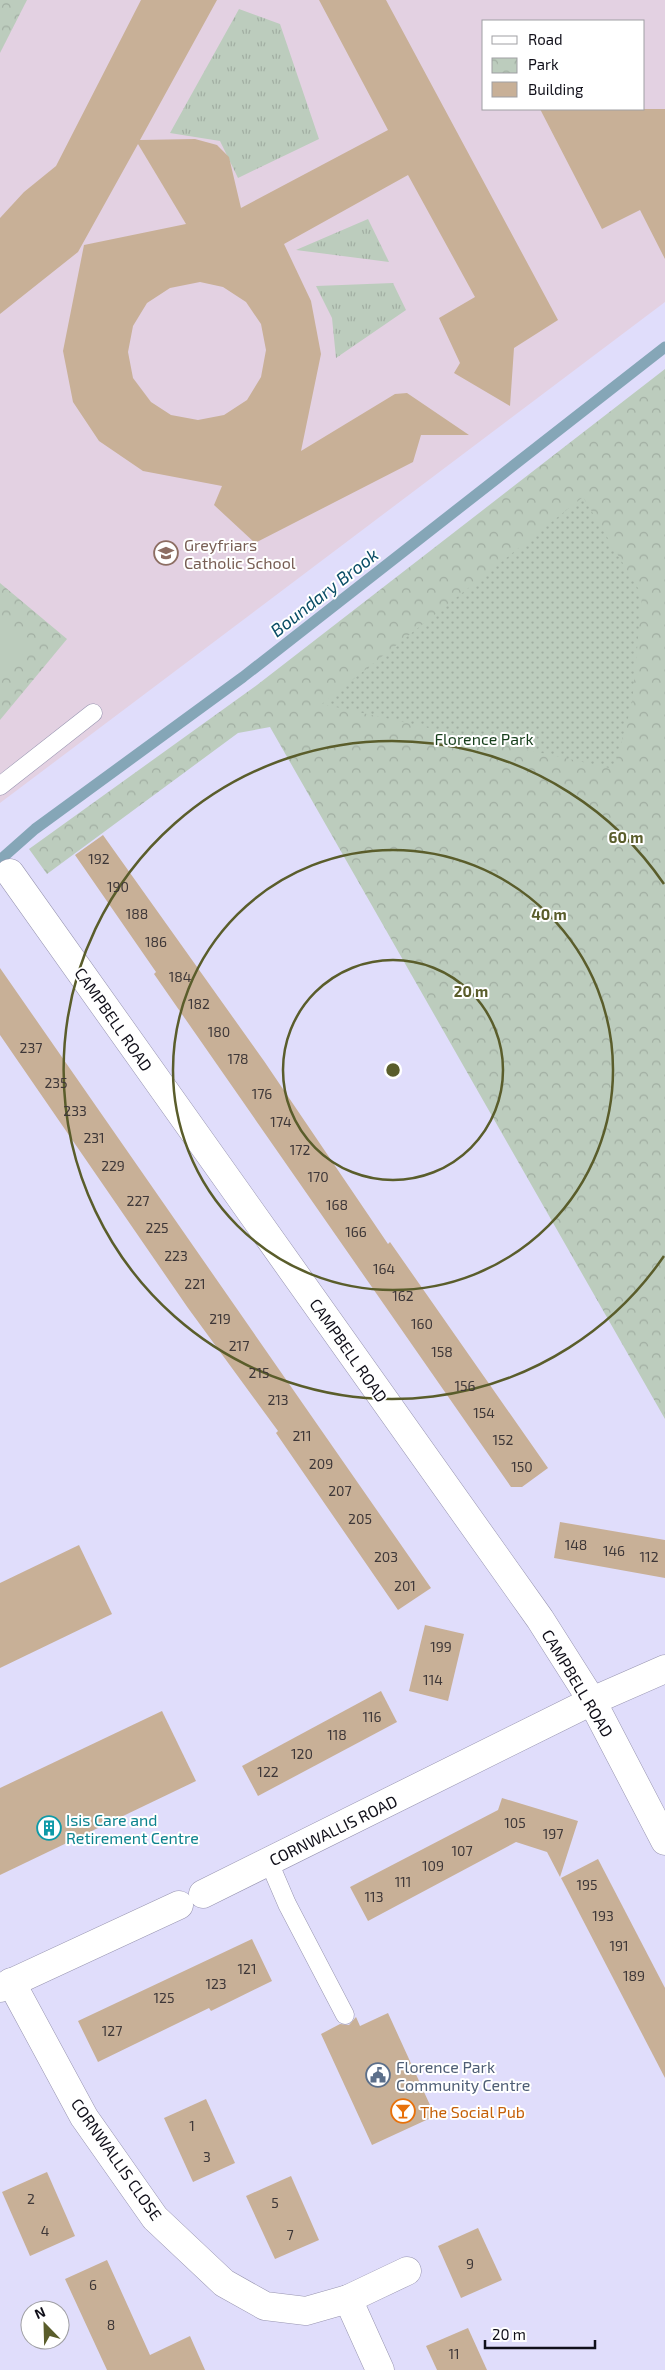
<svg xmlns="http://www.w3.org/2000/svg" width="665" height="2370" viewBox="0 0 665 2370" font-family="'Exo 2',sans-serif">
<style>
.education{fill:#e3d1e2;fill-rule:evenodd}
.grass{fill:url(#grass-tufts)}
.park{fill:url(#park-crowns)}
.garden{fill:url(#garden-dots)}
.pitch{fill:#bcccbd}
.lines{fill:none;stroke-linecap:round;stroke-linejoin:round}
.stream{stroke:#85a6b7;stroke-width:11}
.building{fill:#c8b097;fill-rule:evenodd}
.service-casing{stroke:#9794b0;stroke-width:19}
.minor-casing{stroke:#9794b0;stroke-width:29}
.service{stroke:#fff;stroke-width:18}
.minor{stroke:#fff;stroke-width:28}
.ring{fill:none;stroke:#5a5d2b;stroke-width:2.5}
.labels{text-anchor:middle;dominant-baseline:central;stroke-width:4;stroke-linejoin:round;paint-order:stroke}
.number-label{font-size:14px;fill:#3e3738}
.education-label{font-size:16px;fill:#785e54;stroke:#fff;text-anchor:start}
.park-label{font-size:16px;fill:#173f1c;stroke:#fff}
.street-label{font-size:16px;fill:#100f19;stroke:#fff}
.culture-label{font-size:16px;fill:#0d838f;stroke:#fff;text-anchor:start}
.service-label{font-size:16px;fill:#4e5e75;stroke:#fff;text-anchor:start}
.food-label{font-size:16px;fill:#c56008;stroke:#fff;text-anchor:start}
.water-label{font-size:18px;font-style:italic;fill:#0a4d66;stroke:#fff}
.centre{fill:#5a5d2b;stroke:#fff;stroke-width:2.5}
.ring-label{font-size:15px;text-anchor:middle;font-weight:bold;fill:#5a5d2b;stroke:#fff;stroke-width:4;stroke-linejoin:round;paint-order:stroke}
</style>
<defs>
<pattern id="grass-tufts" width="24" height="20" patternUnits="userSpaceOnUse" patternTransform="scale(1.25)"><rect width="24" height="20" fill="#bcccbd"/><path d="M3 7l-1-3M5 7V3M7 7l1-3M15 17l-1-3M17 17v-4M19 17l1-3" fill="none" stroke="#a1aea2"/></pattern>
<pattern id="park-crowns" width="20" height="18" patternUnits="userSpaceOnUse" patternTransform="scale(1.25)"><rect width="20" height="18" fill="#bcccbd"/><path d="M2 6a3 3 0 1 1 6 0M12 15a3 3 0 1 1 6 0" fill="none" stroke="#a1aea2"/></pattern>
<pattern id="garden-dots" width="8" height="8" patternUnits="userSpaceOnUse" patternTransform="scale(1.25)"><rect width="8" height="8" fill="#bcccbd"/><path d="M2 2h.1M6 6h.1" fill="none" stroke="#a1aea2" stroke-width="1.8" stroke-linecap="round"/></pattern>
</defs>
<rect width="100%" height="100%" fill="#e0ddfb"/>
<path class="education" d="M0,0H665V302L0,803ZM484,21H644V109H484Z"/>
<g class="grass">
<path d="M239,9L280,24L319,139L238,178L220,141L170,133Z"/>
<path d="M368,219L389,262L296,250Z"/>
<path d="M393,283L406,310L336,358L332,318L316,286Z"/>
</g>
<g class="park">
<path d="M0,0H27L0,53Z"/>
<path d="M665,369V1419L270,727L238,733L47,874L29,849L257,685Z"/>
<path d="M0,583L67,639L0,720Z"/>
</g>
<path class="garden" d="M583,497L642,595L632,704L614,769L322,704Z"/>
<path class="pitch" d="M0,615L33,642L0,681Z"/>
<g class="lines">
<path class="stream" d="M0,860L35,829L243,677L665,347"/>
</g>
<g class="building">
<path d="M141,0H217L140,140L195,139L217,145L229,157L241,208L388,130L319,0H386L558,320L514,348L510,406L454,373L460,363L439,318L475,297L408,175L284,244L311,301L321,354L301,451L395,394L407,393L469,435H421L413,462L255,543L214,505L222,486L143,471L99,441L73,402L63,351L84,245L186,224L138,144L78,252L0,314V218L24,192L56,166ZM200,282L223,287L246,302L261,324L266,350L261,377L247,400L224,415L198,420L171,415L151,402L133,378L128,352L133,326L147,303L170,288Z"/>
<path d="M540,109H665V259L640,210L602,229Z"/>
<path d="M103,835L264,1061L388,1244L390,1242L548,1468L522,1487H511L154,974L156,972L75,855Z"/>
<path d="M0,968L431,1588L398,1610L276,1433L278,1431L188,1308L0,1035Z"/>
<path d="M560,1522L665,1540V1578L554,1558Z"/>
<path d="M79,1545L112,1614L0,1668V1583Z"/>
<path d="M425,1625L464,1634L448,1701L409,1691Z"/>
<path d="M381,1691L397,1722L258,1796L242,1766Z"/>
<path d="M162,1711L196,1781L0,1875V1788Z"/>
<path d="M502,1798L578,1821L560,1877L547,1852L516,1842L368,1921L350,1887L498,1810Z"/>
<path d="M598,1859L665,1988V2078L561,1878Z"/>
<path d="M252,1939L272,1981L211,2011L209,2008L98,2062L78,2021Z"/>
<path d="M388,2013L435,2116L372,2145L321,2034L340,2024L349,2025L356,2017L360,2026Z"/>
<path d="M206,2099L235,2163L193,2182L164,2118Z"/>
<path d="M47,2172L75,2236L30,2256L2,2192Z"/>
<path d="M291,2176L319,2240L275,2259L246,2196Z"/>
<path d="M478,2228L502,2280L461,2298L438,2246Z"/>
<path d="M107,2260L150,2355L190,2336L205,2370H107L65,2279Z"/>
<path d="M468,2328L487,2370H437L426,2346Z"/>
</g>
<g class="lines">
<g class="service-casing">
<g id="service">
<path d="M0,786L93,713"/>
<path d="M269,1862L287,1904L345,2015"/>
</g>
</g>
<g class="minor-casing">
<g id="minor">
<path d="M10,873L540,1619L592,1701L665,1841"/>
<path d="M203,1894L592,1701L665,1669"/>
<path d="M11,1982L84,2117L155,2218L224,2283L265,2306L306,2311L348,2299L407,2271"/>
<path d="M0,1988L179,1905"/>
<path d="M348,2299L380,2370"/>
</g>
</g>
<use href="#service" class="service"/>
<use href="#minor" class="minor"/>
</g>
<g class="ring">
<circle cx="393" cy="1070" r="110"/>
<circle cx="393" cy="1070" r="220"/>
<path d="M664 1256A329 329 0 1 1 664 884"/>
</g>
<defs>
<g id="school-ring" transform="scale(1.25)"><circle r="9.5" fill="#fff" stroke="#8d6e63" stroke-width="1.5"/><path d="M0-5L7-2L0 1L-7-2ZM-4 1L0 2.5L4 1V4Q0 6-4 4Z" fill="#8d6e63"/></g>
<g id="building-ring" transform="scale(1.25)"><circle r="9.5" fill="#fff" stroke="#0f9aa8" stroke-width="1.5"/><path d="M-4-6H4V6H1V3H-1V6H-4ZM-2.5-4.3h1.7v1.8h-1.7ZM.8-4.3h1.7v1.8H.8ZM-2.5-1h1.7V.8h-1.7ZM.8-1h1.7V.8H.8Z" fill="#0f9aa8"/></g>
<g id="civic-ring" transform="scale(1.25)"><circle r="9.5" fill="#fff" stroke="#5c6f8a" stroke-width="1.5"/><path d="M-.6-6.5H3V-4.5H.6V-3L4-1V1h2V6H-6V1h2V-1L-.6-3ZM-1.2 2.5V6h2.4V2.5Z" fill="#5c6f8a"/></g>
<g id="bar-ring" transform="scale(1.25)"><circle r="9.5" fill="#fff" stroke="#e8710a" stroke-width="1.5"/><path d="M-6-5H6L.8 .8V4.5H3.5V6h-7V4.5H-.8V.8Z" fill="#e8710a"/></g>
</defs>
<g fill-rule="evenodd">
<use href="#school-ring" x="166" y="553"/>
<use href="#building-ring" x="49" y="1828"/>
<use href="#civic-ring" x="378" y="2075"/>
<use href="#bar-ring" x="403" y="2111"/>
</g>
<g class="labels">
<g class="number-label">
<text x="99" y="858">192</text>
<text x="118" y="886">190</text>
<text x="137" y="913">188</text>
<text x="156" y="941">186</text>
<text x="180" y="976">184</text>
<text x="199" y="1003">182</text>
<text x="219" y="1031">180</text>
<text x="31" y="1047">237</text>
<text x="238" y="1058">178</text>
<text x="56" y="1082">235</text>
<text x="262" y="1093">176</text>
<text x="75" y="1110">233</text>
<text x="281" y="1121">174</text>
<text x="94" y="1137">231</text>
<text x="300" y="1149">172</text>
<text x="113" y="1165">229</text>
<text x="318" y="1176">170</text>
<text x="138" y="1200">227</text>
<text x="337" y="1204">168</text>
<text x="157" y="1227">225</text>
<text x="356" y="1231">166</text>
<text x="176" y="1255">223</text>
<text x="384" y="1268">164</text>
<text x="195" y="1283">221</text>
<text x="403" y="1295">162</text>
<text x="220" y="1318">219</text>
<text x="422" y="1323">160</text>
<text x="239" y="1345">217</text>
<text x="442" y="1351">158</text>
<text x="259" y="1372">215</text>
<text x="465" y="1385">156</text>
<text x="278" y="1399">213</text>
<text x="484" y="1412">154</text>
<text x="302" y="1435">211</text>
<text x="503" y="1439">152</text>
<text x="321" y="1463">209</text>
<text x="522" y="1466">150</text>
<text x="340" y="1490">207</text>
<text x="360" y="1518">205</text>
<text x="576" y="1544">148</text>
<text x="614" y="1550">146</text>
<text x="386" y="1556">203</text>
<text x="649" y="1556">112</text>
<text x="405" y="1585">201</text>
<text x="441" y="1646">199</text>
<text x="433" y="1679">114</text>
<text x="372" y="1716">116</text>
<text x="337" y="1734">118</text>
<text x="302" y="1753">120</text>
<text x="268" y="1771">122</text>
<text x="515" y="1822">105</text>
<text x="553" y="1833">197</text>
<text x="462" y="1850">107</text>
<text x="433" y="1865">109</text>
<text x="403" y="1881">111</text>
<text x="587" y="1884">195</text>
<text x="374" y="1896">113</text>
<text x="603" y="1915">193</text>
<text x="619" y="1945">191</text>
<text x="247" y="1968">121</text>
<text x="634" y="1975">189</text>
<text x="216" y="1983">123</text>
<text x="164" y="1997">125</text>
<text x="112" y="2030">127</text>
<text x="192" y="2125">1</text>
<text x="207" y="2156">3</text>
<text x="31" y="2198">2</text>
<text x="275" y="2202">5</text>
<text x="45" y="2230">4</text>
<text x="290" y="2234">7</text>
<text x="470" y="2263">9</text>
<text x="93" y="2284">6</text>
<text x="111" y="2324">8</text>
<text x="454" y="2353">11</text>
</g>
<g class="education-label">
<text x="184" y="544">Greyfriars<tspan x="184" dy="18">Catholic School</tspan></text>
</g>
<g class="park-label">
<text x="484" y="738">Florence Park</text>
</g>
<g class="street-label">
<text transform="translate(114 1019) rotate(55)">CAMPBELL ROAD</text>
<text transform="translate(349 1350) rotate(55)">CAMPBELL ROAD</text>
<text transform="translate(578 1683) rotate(59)">CAMPBELL ROAD</text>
<text transform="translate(333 1830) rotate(-26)">CORNWALLIS ROAD</text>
<text transform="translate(117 2159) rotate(55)">CORNWALLIS CLOSE</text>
</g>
<g class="culture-label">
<text x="66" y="1819">Isis Care and<tspan x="66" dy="18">Retirement Centre</tspan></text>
</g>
<g class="service-label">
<text x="396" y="2066">Florence Park<tspan x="396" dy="18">Community Centre</tspan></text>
</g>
<g class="food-label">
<text x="420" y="2111">The Social Pub</text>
</g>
<g class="water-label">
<text transform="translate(324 592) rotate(-38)">Boundary Brook</text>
</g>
</g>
<circle cx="393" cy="1070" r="8" class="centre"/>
<g class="ring-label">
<text x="626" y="843">60 m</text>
<text x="549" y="920">40 m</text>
<text x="471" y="997">20 m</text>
</g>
<rect x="482" y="20" width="162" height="90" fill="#ffffff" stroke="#9f9fa3"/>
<rect x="492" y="36" width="25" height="8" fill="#ffffff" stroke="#9f9fa3"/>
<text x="528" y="45" font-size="15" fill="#100f19">Road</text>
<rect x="492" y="58" width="25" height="15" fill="url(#park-crowns)" stroke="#9f9fa3"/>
<text x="528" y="70" font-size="15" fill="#100f19">Park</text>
<rect x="492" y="82" width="25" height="15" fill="#c8b097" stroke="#9f9fa3"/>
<text x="528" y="95" font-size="15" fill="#100f19">Building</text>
<g transform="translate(45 2325) rotate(337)"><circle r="24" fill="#ffffff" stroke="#9f9fa3"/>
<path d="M0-4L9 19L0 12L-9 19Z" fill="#5a5d2b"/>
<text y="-8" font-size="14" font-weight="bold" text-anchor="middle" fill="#100f19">N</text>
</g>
<path d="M485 2340v8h110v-8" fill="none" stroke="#100f19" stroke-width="2.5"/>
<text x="492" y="2340" font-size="15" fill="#100f19" stroke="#ffffff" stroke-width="4" paint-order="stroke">20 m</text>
</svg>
